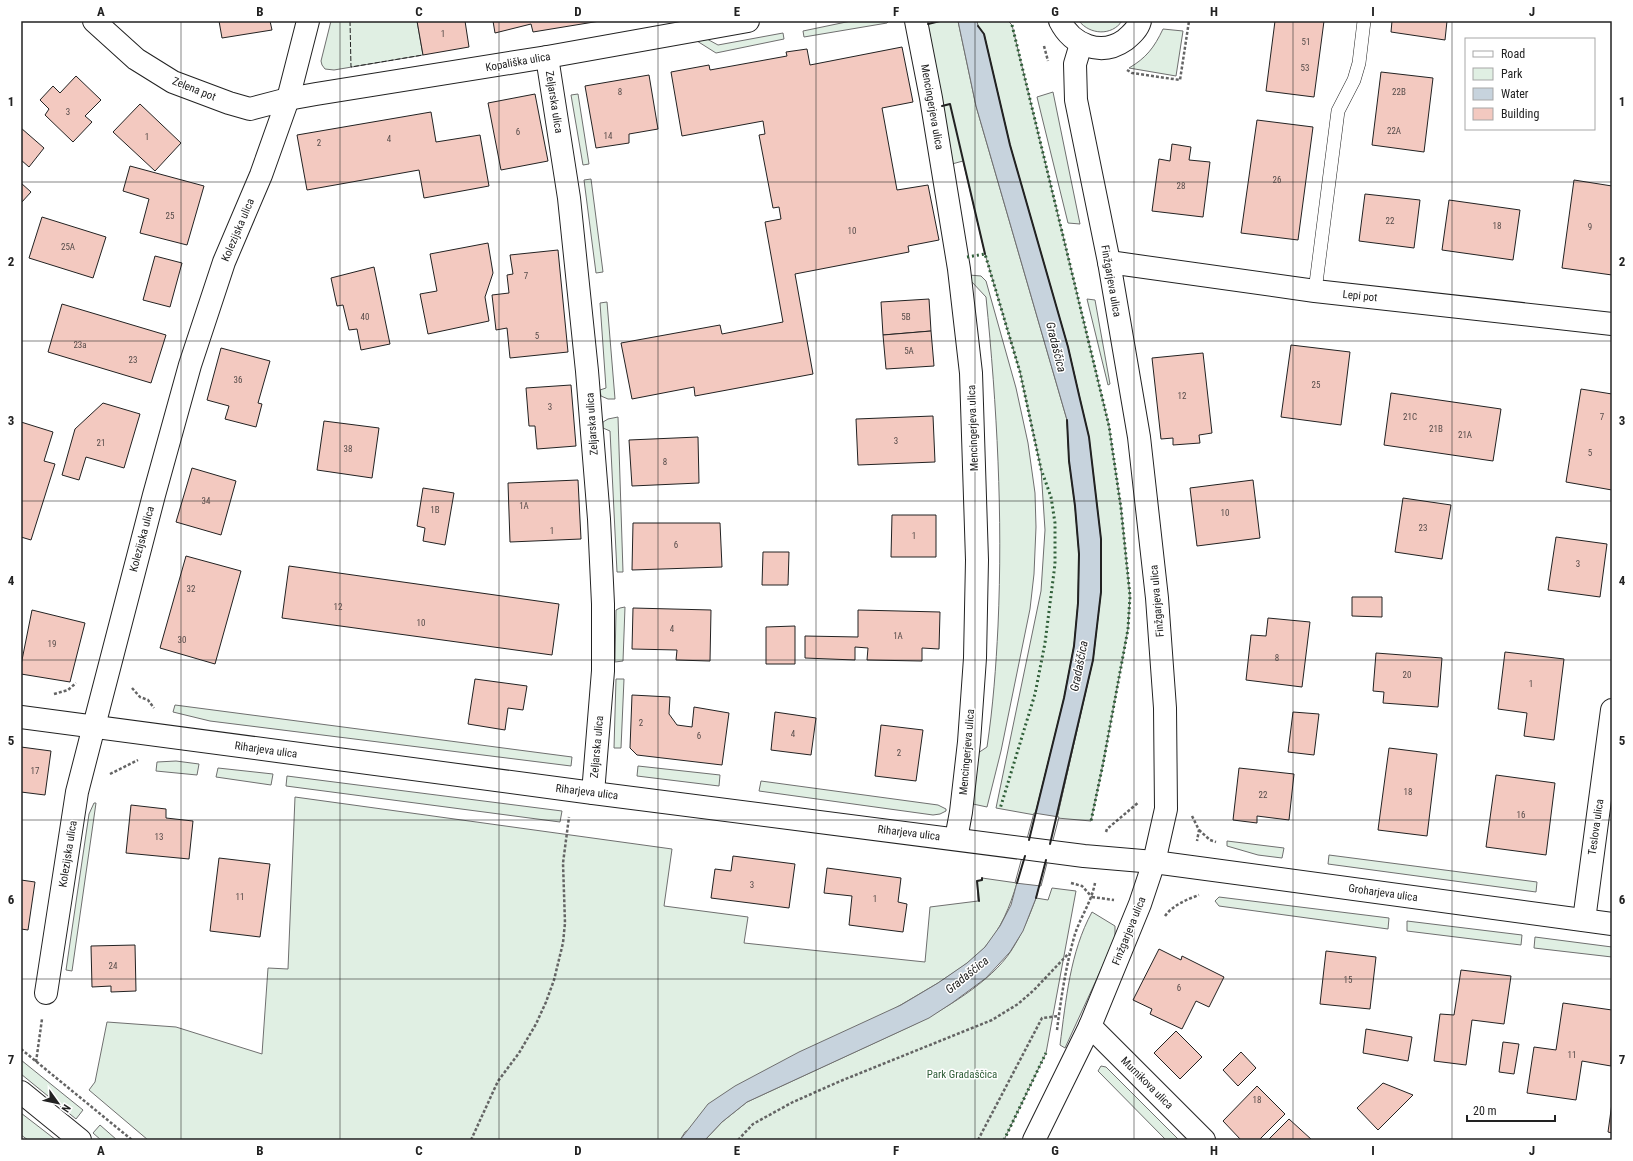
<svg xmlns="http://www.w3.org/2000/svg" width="1633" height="1161" viewBox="0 0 1633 1161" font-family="'Roboto Condensed',sans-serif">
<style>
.green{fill:#e0efe3;stroke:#6f6f6f}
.water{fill:#c7d3dd;stroke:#6f6f6f}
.pier{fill:#fff;stroke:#6f6f6f}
.building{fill:#f3c9c0;stroke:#222}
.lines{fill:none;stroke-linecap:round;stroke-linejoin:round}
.lane-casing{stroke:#222;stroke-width:14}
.street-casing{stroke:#222;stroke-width:24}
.secondary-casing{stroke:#222;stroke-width:24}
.primary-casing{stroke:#222;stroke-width:24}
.path{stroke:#646464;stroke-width:2.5;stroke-dasharray:3 2;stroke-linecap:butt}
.lane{stroke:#fff;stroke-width:13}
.street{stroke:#fff;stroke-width:22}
.secondary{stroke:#fff;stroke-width:22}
.primary{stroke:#fff;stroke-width:22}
.hedge{stroke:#2f5e38;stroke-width:3;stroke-dasharray:2 3;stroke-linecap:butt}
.fence{stroke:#222;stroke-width:1;stroke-dasharray:5 2;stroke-linecap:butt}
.wall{stroke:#222;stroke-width:2}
.grid{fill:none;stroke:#222;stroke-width:1;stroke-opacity:0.55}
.labels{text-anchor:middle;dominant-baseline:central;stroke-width:3;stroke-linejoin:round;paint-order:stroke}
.number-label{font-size:9px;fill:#564c4a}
.street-label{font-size:11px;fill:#222;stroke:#fff}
.park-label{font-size:11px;fill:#2f5e38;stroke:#fff}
.water-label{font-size:12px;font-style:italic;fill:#222;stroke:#fff}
.neatline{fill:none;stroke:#222;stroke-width:1.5}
.grid-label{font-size:13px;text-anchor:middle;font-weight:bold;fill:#222}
</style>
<rect width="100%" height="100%" fill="#fff"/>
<g class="green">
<path d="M331,21H417L423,55L334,70L325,69L322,65L321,61Z"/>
<path d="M851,21H889L887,23L804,37L803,31Z"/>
<path d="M940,21H958L976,106L1067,420L1069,461L1075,506L1079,554L1078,603L1074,646L1064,698L1035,815L996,808L1041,591L1045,530L1041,469L1020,372L985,254L963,161L952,164L928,24Z"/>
<path d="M977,21H1008L1012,25L1109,426L1121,508L1130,596L1128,629L1103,764L1091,821L1057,818L1093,660L1101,592L1079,395L1068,347L1010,145L984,34L978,26Z"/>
<path d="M1079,21H1122C1112,36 1090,35 1079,21Z"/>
<path d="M1163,29L1183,31L1176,76L1129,68C1146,58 1154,48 1163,29Z"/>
<path d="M783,33L784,39L716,53L697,41L707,39L718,45Z"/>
<path d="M1053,92L1080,224L1068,223L1037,97Z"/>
<path d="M578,94L589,164L583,165L571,95Z"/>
<path d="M591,179L603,272L596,273L584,180Z"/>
<path d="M969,275L981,276L986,281L1016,388L1028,443L1035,493L1036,527L1034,574L1030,609L1001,751L987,807L973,804L975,755L987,747C993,707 996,667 998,626C1003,515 997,407 986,297L971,281Z"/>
<path d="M1087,299L1095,300L1110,384L1108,385Z"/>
<path d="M607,302L615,399H608L601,396L600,390L606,388L600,303Z"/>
<path d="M618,417L623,572H617L610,431L603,428V422L608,419Z"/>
<path d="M625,607L623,661L615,662L616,610L620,608Z"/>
<path d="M616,679H624L621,748H614Z"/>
<path d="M175,705L572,757L571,766L210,721L173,712Z"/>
<path d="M176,761L199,764L197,775L156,771L157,762Z"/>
<path d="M638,766L720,775L719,786L637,776Z"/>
<path d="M218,768L273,774L271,785L216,777Z"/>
<path d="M287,776L562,811L560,822L286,786Z"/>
<path d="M761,781L938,805L946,809V811L940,814L933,815L759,791Z"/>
<path d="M295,797L672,849L664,906L748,917L744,943L925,962L930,907L978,901L977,881L982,880V878L1017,883C1010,906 1001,929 985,947C972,962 954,972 938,983L685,1132L680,1140H148L89,1090L95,1082L107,1022L176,1027L262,1054L268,968L288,969Z"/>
<path d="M94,803H96L72,971L66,970L89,814Z"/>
<path d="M1227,841L1284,848L1282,858L1258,855L1227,846Z"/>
<path d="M1329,855L1537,882L1536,892L1328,864Z"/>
<path d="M1052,888L1076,891L1046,1053L1004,1140H705L722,1122L747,1102L909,1027C942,1011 991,982 1011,951C1022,934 1029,917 1036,898L1048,900Z"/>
<path d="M1219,897L1389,918L1388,929L1219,906L1215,901Z"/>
<path d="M1092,912L1115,926V937L1110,950L1065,1048L1060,1045C1066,1000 1070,952 1092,912Z"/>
<path d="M1407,921L1522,935L1521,945L1407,931Z"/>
<path d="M1535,937L1612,947V957L1534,948Z"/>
<path d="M21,1060L83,1110L76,1119L21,1074Z"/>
<path d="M1101,1066L1106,1067L1179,1140H1166L1098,1071Z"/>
<path d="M21,1113L56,1140H28L21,1135Z"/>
<path d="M100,1125L117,1140H101L93,1133Z"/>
</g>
<path class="water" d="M958,21H977L978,26L984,34L1010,145L1068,347L1089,437L1101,539V592L1093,660L1057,818L1036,898L1023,931L1010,952L986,978L952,1003L929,1018L747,1102L722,1122L705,1140H680L708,1104L735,1086L799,1052L901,1005L938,983L967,963L985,947L1000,926L1011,905L1035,815L1064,698L1074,646L1078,603L1079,554L1075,506L1069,461L1067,420L976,106Z"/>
<path class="pier" d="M1034,813L1059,817L1041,886L1015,883Z"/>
<g class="building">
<path d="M219,21H270L272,30L222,38Z"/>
<path d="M417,21H465L469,47L423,55Z"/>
<path d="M493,21H600L533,32L531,24L495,33Z"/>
<path d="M1275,21H1324L1314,97L1266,91Z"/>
<path d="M1392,21H1447L1445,40L1391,32Z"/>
<path d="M902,47L913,102L882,108L897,190L928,185L939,240L908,246L909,252L795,274L813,374L695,396L694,387L632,399L621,343L720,325L722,334L783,322L765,222L781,219L779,207L773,208L759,135L765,134L763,121L682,136L671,72L709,65L710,70L787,56L786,52L807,49L810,65Z"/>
<path d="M1381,72L1433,78L1424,152L1372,145Z"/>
<path d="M649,75L658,129L629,134V143L596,148L585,86Z"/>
<path d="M76,76L101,100L85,116L92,122L73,142L45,115L49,109L40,100L53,86L60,93Z"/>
<path d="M535,94L548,161L501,170L488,103Z"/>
<path d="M140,104L181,143L155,171L113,132Z"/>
<path d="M431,112L436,142L480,135L489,186L424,198L419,170L307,190L297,135Z"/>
<path d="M1257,120L1313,127L1298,240L1241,233Z"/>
<path d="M21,128L44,148L29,167L21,160Z"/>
<path d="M1172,144L1191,147L1189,160L1210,162L1203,217L1152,211L1159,159L1170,161Z"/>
<path d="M130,166L204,186L187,245L140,233L149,199L123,191Z"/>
<path d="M1574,180L1612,186V275L1562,268Z"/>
<path d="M21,183L31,192L21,203Z"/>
<path d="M1365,194L1420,200L1414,248L1359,241Z"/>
<path d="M1449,200L1520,210L1513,260L1442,250Z"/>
<path d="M42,217L106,237L93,278L29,258Z"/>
<path d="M488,243L493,273L485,297L489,321L428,334L420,294L437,291L430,254Z"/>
<path d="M558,250L568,352L510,358L507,328L496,330L492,295L509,293L507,275L513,274L510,255Z"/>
<path d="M155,256L182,263L170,307L143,300Z"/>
<path d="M374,267L390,344L361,350L357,329L349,330L343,305L337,306L331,278Z"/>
<path d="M929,299L931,331L883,335L881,302Z"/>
<path d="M62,304L166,335L151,383L48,352Z"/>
<path d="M931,331L934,366L886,369L883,335Z"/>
<path d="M1291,345L1350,352L1341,425L1281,417Z"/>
<path d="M221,348L270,361L258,403L262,404L256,427L225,419L229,406L207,400Z"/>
<path d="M1203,353L1212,433L1199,435L1200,443L1173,445V438L1161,439L1152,358Z"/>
<path d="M571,385L576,446L537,449L535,426H529L526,388Z"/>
<path d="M1581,389L1612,394V490L1566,482Z"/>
<path d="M1391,393L1501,409L1493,461L1384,445Z"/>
<path d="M103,403L140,414L124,468L86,457L79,480L62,475L75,429Z"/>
<path d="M933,416L935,462L858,465L856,419Z"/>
<path d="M324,421L379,428L372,478L317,470Z"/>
<path d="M21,422L53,432L44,461L55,464L31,540L21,537Z"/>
<path d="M698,437L699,483L632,486L629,440Z"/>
<path d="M192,468L236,481L221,535L176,522Z"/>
<path d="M578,480L581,539L510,542L508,483Z"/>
<path d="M1253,480L1260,538L1197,546L1190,488Z"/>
<path d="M423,488L454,493L445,545L423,541L425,528L417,526Z"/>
<path d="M1403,498L1451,505L1442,559L1395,552Z"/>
<path d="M892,515H936V557H891Z"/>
<path d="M633,523H720L722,567L632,570Z"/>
<path d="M1556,537L1607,544L1600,597L1548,590Z"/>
<path d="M763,552H789L788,585H762Z"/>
<path d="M186,556L241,571L215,664L160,648Z"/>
<path d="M289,566L559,604L552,655L282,618Z"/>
<path d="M1352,597H1382V617L1352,616Z"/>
<path d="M633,608L711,610L710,661L676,660L677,650L632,649Z"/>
<path d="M32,610L85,623L70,682L21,674V665Z"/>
<path d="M858,610L940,612L939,649L922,648V661L867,660L868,648L855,647V660L805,658V636L858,637Z"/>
<path d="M1268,618L1310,622L1302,687L1246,680L1251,635L1266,636Z"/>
<path d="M795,626V664H766V627Z"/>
<path d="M1505,652L1564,659L1554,740L1524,736L1527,713L1498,709Z"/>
<path d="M1376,653L1442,658L1438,707L1383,703L1384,692L1373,691Z"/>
<path d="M475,679L527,686L523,710L508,708L505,730L468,724Z"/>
<path d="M632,695L670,697L669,714L677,725L692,727L694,707L729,713L722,765L637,755L630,748Z"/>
<path d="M775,712L816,718L811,755L771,750Z"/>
<path d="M1293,712L1319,714L1314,755L1288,752Z"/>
<path d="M881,725L923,730L916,781L875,776Z"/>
<path d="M21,747L51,751L45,795L21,792Z"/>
<path d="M1389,748L1437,754L1427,836L1378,830Z"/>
<path d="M1239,768L1294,774L1289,820L1257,816V823L1233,820Z"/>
<path d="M1496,775L1555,783L1546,855L1486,847Z"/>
<path d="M131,805L166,809V818L193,821L189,859L126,853Z"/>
<path d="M733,856L795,864L789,908L711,898L715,869L731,871Z"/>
<path d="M219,858L270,864L260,937L210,931Z"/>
<path d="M827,868L901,878L898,902L907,904L903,932L849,925L852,896L824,893Z"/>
<path d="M21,880L35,882L28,930L21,929Z"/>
<path d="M135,945L136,991L111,992V986L92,987L91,946Z"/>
<path d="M1159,949L1181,960L1182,956L1224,977L1209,1007L1196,1001L1182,1029L1150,1014L1152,1009L1133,1000Z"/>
<path d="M1326,951L1376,957L1370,1009L1320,1004Z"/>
<path d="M1461,970L1511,976L1504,1024L1472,1020L1466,1065L1434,1061L1440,1014L1454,1015Z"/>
<path d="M1563,1003L1612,1010L1611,1066L1582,1061L1576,1100L1527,1093L1534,1047L1556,1050Z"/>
<path d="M1366,1029L1412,1037L1408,1061L1363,1053Z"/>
<path d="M1176,1031L1202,1057L1180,1079L1154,1053Z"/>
<path d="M1503,1042L1519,1044L1514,1074L1499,1072Z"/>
<path d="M1241,1052L1256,1068L1238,1086L1223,1070Z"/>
<path d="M1383,1083L1413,1095L1378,1130L1357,1108Z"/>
<path d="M1257,1086L1285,1114L1259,1140H1241L1223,1121Z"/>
<path d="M1612,1103V1133L1608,1132Z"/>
<path d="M1289,1119L1312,1140H1268Z"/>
</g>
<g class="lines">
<g class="lane-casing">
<path id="lane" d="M1315,291L1338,111L1354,80L1359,63L1364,21"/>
</g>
<g class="street-casing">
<g id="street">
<path d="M94,21L136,59L173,82L229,103L250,109L288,99L316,94L547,57L748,21"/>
<path d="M916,21L931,98L959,269L971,373L977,560L975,658L969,742L961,812L956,839"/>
<path d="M1060,21C1072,45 1101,57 1125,40C1131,35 1138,29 1140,21"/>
<path d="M1081,44L1075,64L1076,100L1109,262L1139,437L1157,598L1165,708L1166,809L1154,862"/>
<path d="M547,57L569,198L587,371L599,519L603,604V671L593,793"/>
<path d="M1109,262L1315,291L1612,324"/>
<path d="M1584,920L1612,710"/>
<path d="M46,993L77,792L94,726"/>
<path d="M1090,1026L1204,1140"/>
</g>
</g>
<g class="secondary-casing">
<g id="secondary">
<path d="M21,717L593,793L1084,856L1154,862L1612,924"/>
<path d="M94,726L154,495L190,365L224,262L261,175L288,99L308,21"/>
<path d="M1034,1140L1090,1026L1140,904L1154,862"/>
</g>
</g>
<g class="primary-casing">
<path id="primary" d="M21,1092L80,1140"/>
</g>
<g class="path">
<path d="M1044,46L1048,61"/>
<path d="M1127,70L1132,73L1180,80L1189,21"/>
<path d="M132,688L140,697L148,700L154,708"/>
<path d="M54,694L68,690L76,683"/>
<path d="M110,774L138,760"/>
<path d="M1192,816L1199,830L1197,841"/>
<path d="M1199,830L1210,840L1216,842"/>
<path d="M1106,832L1107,829L1139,802"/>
<path d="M1071,883L1082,886L1092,897"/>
<path d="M1092,897L1114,900"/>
<path d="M1165,916C1173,905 1186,900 1199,895"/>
<path d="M1057,1030C1061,998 1066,965 1075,934C1081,916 1091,903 1095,883"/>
<path d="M21,1049L132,1140"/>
<path d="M36,1062L42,1019"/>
<path d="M471,1140L498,1081L519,1053L536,1024L546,1002L554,980L563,943L565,923L563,863L569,817"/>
<path d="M738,1140L753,1124L793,1102L843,1080L992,1020L1018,1004L1034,990L1069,953"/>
<path d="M978,1140L1042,1018L1059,1016"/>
</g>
<use href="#lane" class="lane"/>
<use href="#street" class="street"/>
<use href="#secondary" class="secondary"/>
<use href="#primary" class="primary"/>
<g class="hedge">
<path d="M1012,25L1109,426L1121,508L1130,596L1128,629L1103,764L1091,821"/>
<path d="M967,257L985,254L1020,372L1041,469L1051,497L1055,523V564L1045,643L1035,694L1000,809"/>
<path d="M1004,1140L1046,1053"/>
</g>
<path class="fence" d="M350,21L351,67L423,55"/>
<g class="wall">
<path d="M928,24L940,21"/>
<path d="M978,26L984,34L1010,145L1068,347L1079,395L1089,437L1101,539V592L1093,660L1050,844"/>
<path d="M942,106L950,104L985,254"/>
<path d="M1029,840L1064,698L1074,646L1078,603L1079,554L1075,506L1069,461L1067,420"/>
<path d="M1017,883L1025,856"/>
<path d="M1036,898L1046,860"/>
<path d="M979,901L977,881L982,880V878"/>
</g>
</g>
<path class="grid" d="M181,21V1140M340,21V1140M499,21V1140M658,21V1140M816,21V1140M975,21V1140M1134,21V1140M1293,21V1140M1452,21V1140M21,182H1612M21,341H1612M21,501H1612M21,660H1612M21,820H1612M21,979H1612"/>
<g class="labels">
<g class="number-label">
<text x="443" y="34">1</text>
<text x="1306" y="42">51</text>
<text x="1305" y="68">53</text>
<text x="620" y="92">8</text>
<text x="1399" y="92">22B</text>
<text x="68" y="112">3</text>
<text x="1394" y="131">22A</text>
<text x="518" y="132">6</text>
<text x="608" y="136">14</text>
<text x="147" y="137">1</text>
<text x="389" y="139">4</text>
<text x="319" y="143">2</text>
<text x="1277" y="180">26</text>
<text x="1181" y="186">28</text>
<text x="170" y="216">25</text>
<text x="1390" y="221">22</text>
<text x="1497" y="226">18</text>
<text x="1590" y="227">9</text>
<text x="852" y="231">10</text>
<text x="68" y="247">25A</text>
<text x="526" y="276">7</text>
<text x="365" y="317">40</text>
<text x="906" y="317">5B</text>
<text x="537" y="336">5</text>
<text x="80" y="345">23a</text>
<text x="909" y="351">5A</text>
<text x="133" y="360">23</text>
<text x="238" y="380">36</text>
<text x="1316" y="385">25</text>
<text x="1182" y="396">12</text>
<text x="550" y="407">3</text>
<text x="1410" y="417">21C</text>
<text x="1602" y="417">7</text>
<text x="1436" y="429">21B</text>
<text x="1465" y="435">21A</text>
<text x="896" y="441">3</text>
<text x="101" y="443">21</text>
<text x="348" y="449">38</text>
<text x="1590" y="453">5</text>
<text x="665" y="462">8</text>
<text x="206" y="501">34</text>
<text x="524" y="506">1A</text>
<text x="435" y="510">1B</text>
<text x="1225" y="513">10</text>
<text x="1423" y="528">23</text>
<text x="552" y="531">1</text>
<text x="914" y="536">1</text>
<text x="676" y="545">6</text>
<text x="1578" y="564">3</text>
<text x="191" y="589">32</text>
<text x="338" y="607">12</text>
<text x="421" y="623">10</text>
<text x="672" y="629">4</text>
<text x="898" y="636">1A</text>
<text x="182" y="640">30</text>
<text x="52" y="644">19</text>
<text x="1277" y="658">8</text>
<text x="1407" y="675">20</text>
<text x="1531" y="684">1</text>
<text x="641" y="723">2</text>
<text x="793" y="734">4</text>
<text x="699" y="736">6</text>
<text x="899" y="753">2</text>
<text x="35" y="771">17</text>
<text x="1408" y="792">18</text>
<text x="1263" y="795">22</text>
<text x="1521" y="815">16</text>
<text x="159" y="837">13</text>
<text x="752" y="885">3</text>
<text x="240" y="897">11</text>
<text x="875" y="899">1</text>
<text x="113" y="966">24</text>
<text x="1348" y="980">15</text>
<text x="1179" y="988">6</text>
<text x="1572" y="1055">11</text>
<text x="1257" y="1100">18</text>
</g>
<g class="street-label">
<text transform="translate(518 62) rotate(-10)">Kopališka ulica</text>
<text transform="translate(194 89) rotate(22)">Zelena pot</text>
<text transform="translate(554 102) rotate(81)">Zeljarska ulica</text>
<text transform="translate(932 107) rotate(80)">Mencingerjeva ulica</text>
<text transform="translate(238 230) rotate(-67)">Kolezijska ulica</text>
<text transform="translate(1111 281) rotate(80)">Finžgarjeva ulica</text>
<text transform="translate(1360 296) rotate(6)">Lepi pot</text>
<text transform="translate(592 424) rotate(-94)">Zeljarska ulica</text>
<text transform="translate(973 428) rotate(-92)">Mencingerjeva ulica</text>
<text transform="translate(142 539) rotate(-75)">Kolezijska ulica</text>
<text transform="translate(1157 601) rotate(-95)">Finžgarjeva ulica</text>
<text transform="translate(597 747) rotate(-85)">Zeljarska ulica</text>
<text transform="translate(266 750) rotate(8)">Riharjeva ulica</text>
<text transform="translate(967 752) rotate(-85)">Mencingerjeva ulica</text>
<text transform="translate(587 792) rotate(7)">Riharjeva ulica</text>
<text transform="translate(1596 827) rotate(-82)">Teslova ulica</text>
<text transform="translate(909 833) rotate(7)">Riharjeva ulica</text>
<text transform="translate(68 854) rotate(-81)">Kolezijska ulica</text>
<text transform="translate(1383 893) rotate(8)">Groharjeva ulica</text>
<text transform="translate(1129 931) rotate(-68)">Finžgarjeva ulica</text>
<text transform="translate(1147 1083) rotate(45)">Murnikova ulica</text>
</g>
<g class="park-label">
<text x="962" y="1074">Park Gradaščica</text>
</g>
<g class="water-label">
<text transform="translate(1056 347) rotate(76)">Gradaščica</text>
<text transform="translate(1079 666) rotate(-79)">Gradaščica</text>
<text transform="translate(967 975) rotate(-39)">Gradaščica</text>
</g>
</g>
<rect width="1633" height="1161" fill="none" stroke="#ffffff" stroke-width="44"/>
<rect x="1465" y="38" width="130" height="92" fill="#ffffff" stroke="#a7a7a7"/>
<rect x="1473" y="51" width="20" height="6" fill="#ffffff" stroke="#a7a7a7"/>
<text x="1501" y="58" font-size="12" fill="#222222">Road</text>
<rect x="1473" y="68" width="20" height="12" fill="#e0efe3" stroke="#a7a7a7"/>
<text x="1501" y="78" font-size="12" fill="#222222">Park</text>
<rect x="1473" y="88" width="20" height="12" fill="#c7d3dd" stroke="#a7a7a7"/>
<text x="1501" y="98" font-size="12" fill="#222222">Water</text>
<rect x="1473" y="108" width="20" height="12" fill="#f3c9c0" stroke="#a7a7a7"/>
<text x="1501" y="118" font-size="12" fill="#222222">Building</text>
<g transform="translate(58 1103) rotate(123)" stroke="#ffffff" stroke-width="3" paint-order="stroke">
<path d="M0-3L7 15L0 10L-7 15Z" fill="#222222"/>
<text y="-6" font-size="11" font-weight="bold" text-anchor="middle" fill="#222222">N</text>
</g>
<path d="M1467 1115v6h88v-6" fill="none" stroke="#222222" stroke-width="2"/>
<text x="1473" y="1115" font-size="12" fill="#222222" stroke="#ffffff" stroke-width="3" paint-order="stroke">20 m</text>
<rect x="22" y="22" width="1589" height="1117" class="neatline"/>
<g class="grid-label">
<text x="101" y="16">A</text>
<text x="260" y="16">B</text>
<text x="419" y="16">C</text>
<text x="578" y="16">D</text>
<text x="737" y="16">E</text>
<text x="896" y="16">F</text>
<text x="1055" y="16">G</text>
<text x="1214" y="16">H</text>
<text x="1373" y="16">I</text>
<text x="1532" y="16">J</text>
<text x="11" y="106">1</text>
<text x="1622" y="106">1</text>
<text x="11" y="266">2</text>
<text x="1622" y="266">2</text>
<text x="11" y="425">3</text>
<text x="1622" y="425">3</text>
<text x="11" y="585">4</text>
<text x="1622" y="585">4</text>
<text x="11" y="745">5</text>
<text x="1622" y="745">5</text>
<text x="11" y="904">6</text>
<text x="1622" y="904">6</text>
<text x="11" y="1064">7</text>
<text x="1622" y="1064">7</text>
<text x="101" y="1155">A</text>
<text x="260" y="1155">B</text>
<text x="419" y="1155">C</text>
<text x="578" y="1155">D</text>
<text x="737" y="1155">E</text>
<text x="896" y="1155">F</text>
<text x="1055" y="1155">G</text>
<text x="1214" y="1155">H</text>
<text x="1373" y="1155">I</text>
<text x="1532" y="1155">J</text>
</g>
</svg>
